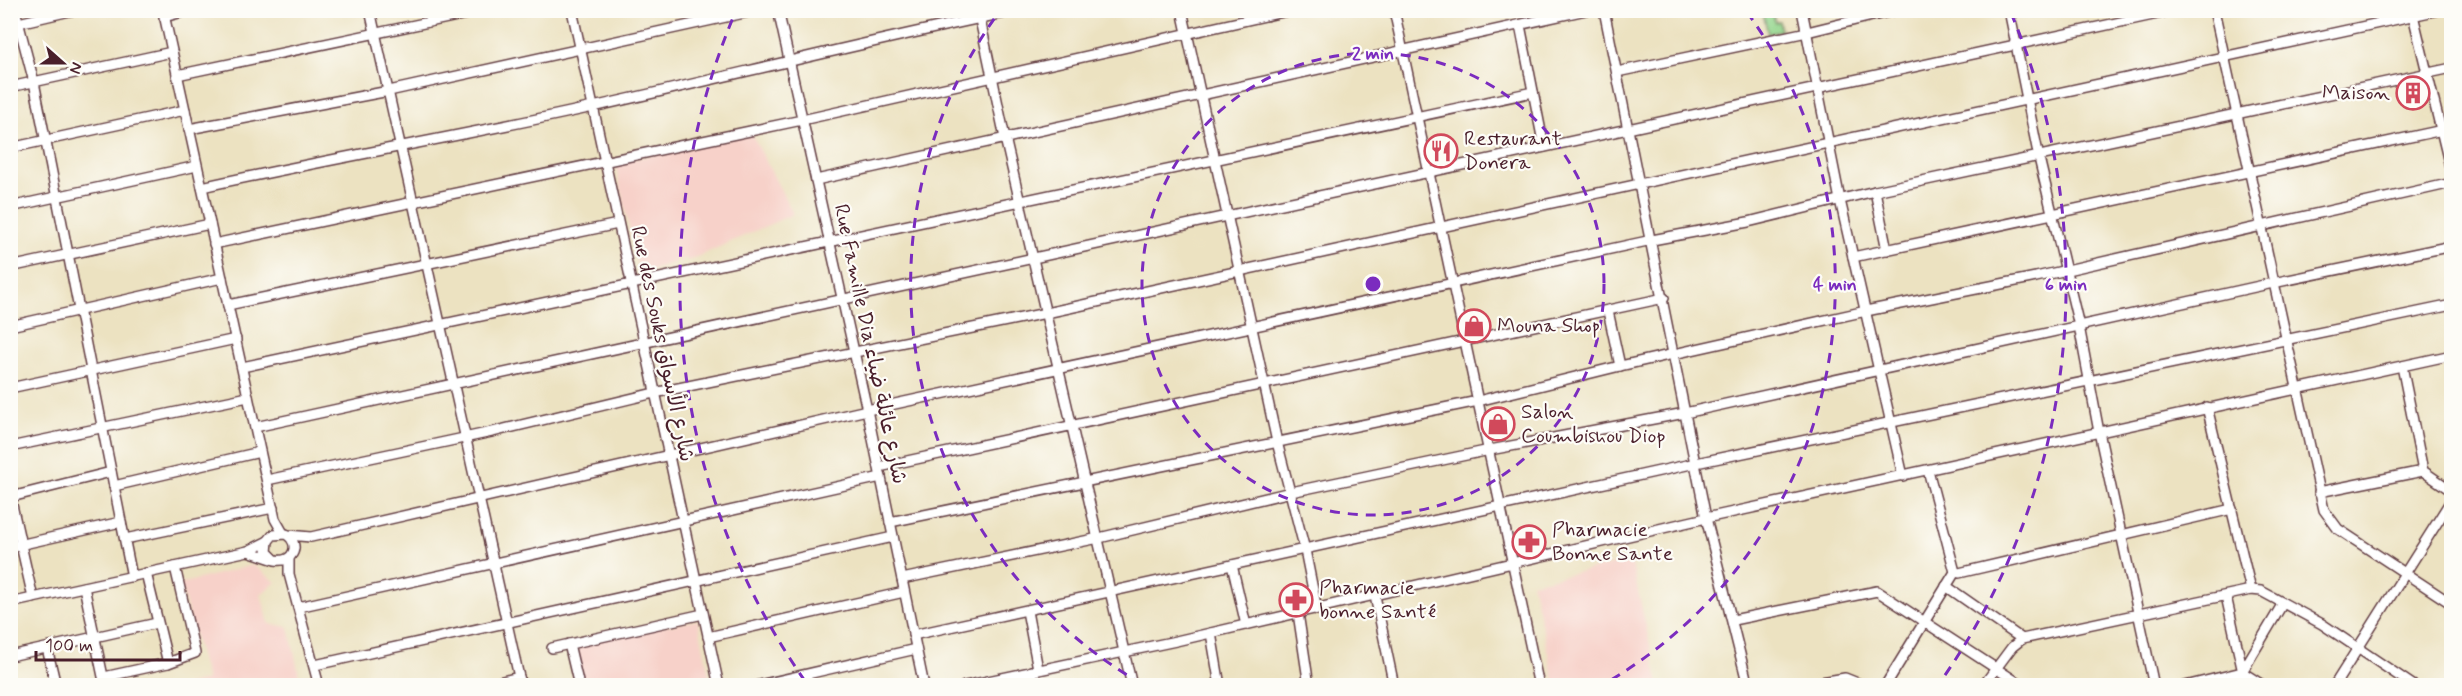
<svg xmlns="http://www.w3.org/2000/svg" width="2462" height="696" viewBox="0 0 2462 696" font-family="Mynerve,'Playpen Sans Arabic',sans-serif">
<style>
.built{fill:#f7d1c9}
.green{fill:#95d68e;stroke:#707a5c;stroke-width:1.5}
.lines{fill:none;stroke-linecap:round;stroke-linejoin:round}
.minor-casing{stroke:#623c42;stroke-width:12}
.minor{stroke:#fff;stroke-width:9}
.ring{fill:none;stroke:#7b2cbf;stroke-width:3;stroke-dasharray:10 8}
.labels{text-anchor:middle;dominant-baseline:central;stroke-width:4.5;stroke-linejoin:round;paint-order:stroke}
.poi-label{font-size:21px;fill:#4a1f2b;stroke:#fdfcf7;text-anchor:start}
.street-label{font-size:21px;fill:#4a1f2b;stroke:#fdfcf7}
.centre{fill:#7b2cbf;stroke:#fdfcf7;stroke-width:3}
.ring-label{font-size:18px;text-anchor:middle;font-weight:bold;fill:#7b2cbf;stroke:#fdfcf7;stroke-width:4.5;stroke-linejoin:round;paint-order:stroke}
</style>
<rect width="100%" height="100%" fill="#fdfcf7"/>
<filter id="ink" filterUnits="userSpaceOnUse"><feTurbulence type="fractalNoise" baseFrequency=".0167" numOctaves="2"/><feDisplacementMap in="SourceGraphic" scale="12" xChannelSelector="R" yChannelSelector="G"/><feConvolveMatrix kernelMatrix="1 2 1 2 8 2 1 2 1" color-interpolation-filters="sRGB"/></filter>
<filter id="wash" filterUnits="userSpaceOnUse"><feTurbulence type="fractalNoise" baseFrequency=".008" numOctaves="4" result="noise"/><feDisplacementMap in="SourceGraphic" scale="24" xChannelSelector="R" yChannelSelector="G"/><feGaussianBlur stdDeviation="1.35" result="paint"/><feColorMatrix in="noise" values="0 0 0 0 0 0 0 0 0 0 0 0 0 0 0 0 0 1.4 0 .05"/><feComposite in="paint" operator="in"/></filter>
<g filter="url(#wash)">
<rect width="100%" height="100%" fill="#ece2c1"/>
<g class="built">
<path d="M752,134L793,214L688,261L686,258L639,274L615,163Z"/>
<path d="M1631,560L1659,685H1555L1532,583Z"/>
<path d="M253,565L276,582L261,594L269,624L289,627L301,685H183L207,680L180,584Z"/>
<path d="M698,620L711,685H583L573,645L577,642Z"/>
</g>
<path class="green" d="M1772,11L1775,22L1779,21L1781,31L1768,34L1763,13Z"/>
</g>
<g filter="url(#ink)">
<g class="lines">
<g class="minor-casing">
<g id="minor">
<path d="M15,10L34,82L132,577"/>
<path d="M163,10L275,519L283,533"/>
<path d="M370,10L521,686"/>
<path d="M572,10L719,686"/>
<path d="M778,10L867,410L924,686"/>
<path d="M978,10L1005,138L1132,686"/>
<path d="M1182,10L1277,442L1305,550L1317,610"/>
<path d="M1394,10L1539,686"/>
<path d="M1604,10L1706,518L1748,686"/>
<path d="M1802,10L1840,200L1903,476"/>
<path d="M2009,10L2039,158L2079,326L2099,432L2154,686"/>
<path d="M2214,10L2324,510L2338,529L2452,604"/>
<path d="M2412,11L2452,175"/>
<path d="M164,17L190,10"/>
<path d="M10,25L74,10"/>
<path d="M1520,25L1544,147"/>
<path d="M1617,72L1807,32L1897,10"/>
<path d="M177,75L486,10"/>
<path d="M10,87L172,52"/>
<path d="M189,129L389,91L758,10"/>
<path d="M10,148L185,110"/>
<path d="M816,180L1586,10"/>
<path d="M202,187C332,158 463,136 593,107C735,75 876,39 1019,10"/>
<path d="M1875,191L1887,250"/>
<path d="M10,207L197,166"/>
<path d="M214,244L802,120L1292,10"/>
<path d="M1853,257L2452,128"/>
<path d="M10,267L210,224"/>
<path d="M228,305L618,224"/>
<path d="M1608,311L1620,366"/>
<path d="M10,326L222,278"/>
<path d="M2402,366L2423,471L2452,491"/>
<path d="M242,367L1533,92"/>
<path d="M10,388L236,339"/>
<path d="M2207,407L2251,590"/>
<path d="M255,427L2176,10"/>
<path d="M10,447L248,397"/>
<path d="M879,467L1664,298"/>
<path d="M267,480L492,432L654,393L1046,313L2439,10"/>
<path d="M114,486L260,452"/>
<path d="M2319,492L2423,471"/>
<path d="M10,496L33,598"/>
<path d="M11,497L111,472"/>
<path d="M890,522L1478,401L1620,366L1866,311L2036,277L2452,183"/>
<path d="M288,535L311,537L867,410L1652,240L1748,222L1875,191L2452,68"/>
<path d="M125,539L273,508"/>
<path d="M10,547L121,522"/>
<path d="M248,551L275,560C294,563 301,544 286,534L273,535L268,541L267,552L275,560"/>
<path d="M289,558V574L319,686"/>
<path d="M1232,565L1246,625"/>
<path d="M1955,572L1959,573L2232,509"/>
<path d="M146,573L168,663"/>
<path d="M902,579L1099,538L1291,492L1490,450L1685,413L2273,283L2452,246"/>
<path d="M1946,586L2022,639"/>
<path d="M84,587L105,686"/>
<path d="M1375,596L1394,686"/>
<path d="M2226,596L2246,686"/>
<path d="M10,603L248,551L268,541"/>
<path d="M298,607L881,477"/>
<path d="M1027,611L1038,669"/>
<path d="M1298,613L1309,686"/>
<path d="M1733,620L1877,591L2023,686"/>
<path d="M1211,633L1220,686"/>
<path d="M913,635L1696,463L2452,305"/>
<path d="M708,637L904,592"/>
<path d="M569,644L579,686"/>
<path d="M47,648L56,686"/>
<path d="M552,648L703,614"/>
<path d="M10,656L157,623"/>
<path d="M315,665L893,537"/>
<path d="M1031,671L1034,686"/>
<path d="M2242,672L2283,603"/>
<path d="M104,677L168,663L195,653L175,567"/>
<path d="M482,686L519,677"/>
<path d="M755,686L916,649"/>
<path d="M964,686L1176,641L1706,518L2452,355"/>
<path d="M1798,686L1845,678L1865,686"/>
<path d="M1885,686L1955,572L1928,470"/>
<path d="M1983,686L2012,647L2022,639L2251,590L2261,591L2322,624L2414,686"/>
<path d="M2185,686L2242,672L2264,686"/>
<path d="M2334,686L2452,499"/>
</g>
</g>
<use href="#minor" class="minor"/>
</g>
</g>
<g class="ring">
<circle cx="1373" cy="284" r="231"/>
<path d="M1142 684A462 462 0 0 1 999 12M1747 12A462 462 0 0 1 1604 684"/>
<path d="M805 681A693 693 0 0 1 735 13M2011 13A693 693 0 0 1 1941 681"/>
</g>
<defs>
<g id="building-ring" transform="scale(1.725)"><circle r="9.5" fill="#fdfcf7" stroke="#d1495b" stroke-width="1.5"/><path d="M-4-6H4V6H1V3H-1V6H-4ZM-2.5-4.3h1.7v1.8h-1.7ZM.8-4.3h1.7v1.8H.8ZM-2.5-1h1.7V.8h-1.7ZM.8-1h1.7V.8H.8Z" fill="#d1495b"/></g>
<g id="restaurant-ring" transform="scale(1.725)"><circle r="9.5" fill="#fdfcf7" stroke="#d1495b" stroke-width="1.5"/><path d="M-5-6h1v4h1v-4h1v4h1v-4h1v5L-1.5 .5V6h-2V.5L-5-1ZM5-6V6H3V1.5H1.5Q1.5-4 5-6Z" fill="#d1495b"/></g>
<g id="shop-ring" transform="scale(1.725)"><circle r="9.5" fill="#fdfcf7" stroke="#d1495b" stroke-width="1.5"/><path d="M-5-2.5h2.3a2.7 3.5 0 0 1 5.4 0H5L5.5 6h-11ZM-1.5-2.5h3a1.5 2.3 0 0 0-3 0Z" fill="#d1495b"/></g>
<g id="pharmacy-ring" transform="scale(1.725)"><circle r="9.5" fill="#fdfcf7" stroke="#d1495b" stroke-width="1.5"/><path d="M-2-6h4v4h4v4h-4v4h-4v-4h-4v-4h4Z" fill="#d1495b"/></g>
</defs>
<g fill-rule="evenodd">
<use href="#building-ring" x="2413" y="93"/>
<use href="#restaurant-ring" x="1441" y="151"/>
<use href="#shop-ring" x="1474" y="326"/>
<use href="#shop-ring" x="1498" y="424"/>
<use href="#pharmacy-ring" x="1529" y="542"/>
<use href="#pharmacy-ring" x="1296" y="600"/>
</g>
<g class="labels">
<g class="poi-label">
<text x="2390" y="93" text-anchor="end">Maison</text>
<text x="1464" y="139">Restaurant<tspan x="1464" dy="24">Donera</tspan></text>
<text x="1497" y="326">Mouna Shop</text>
<text x="1521" y="412">Salon<tspan x="1521" dy="24">Coumbishou Diop</tspan></text>
<text x="1552" y="530">Pharmacie<tspan x="1552" dy="24">Bonne Sante</tspan></text>
<text x="1319" y="588">Pharmacie<tspan x="1319" dy="24">bonne Santé</tspan></text>
</g>
<g class="street-label">
<text transform="translate(662 344) rotate(78)">Rue des Souks شارع الأسواق</text>
<text transform="translate(870 344) rotate(78)">Rue Famille Dia شارع عائلة ضياء</text>
</g>
</g>
<circle cx="1373" cy="284" r="9" class="centre"/>
<g class="ring-label">
<text x="1373" y="59">2 min</text>
<text x="1835" y="290">4 min</text>
<text x="2066" y="290">6 min</text>
</g>
<rect width="2462" height="696" fill="none" stroke="#fdfcf7" stroke-width="36"/>
<g transform="translate(63 63) rotate(111)" stroke="#fdfcf7" stroke-width="4.5" paint-order="stroke">
<path d="M0-4.5L10 22L0 15L-10 22Z" fill="#4a1f2b"/>
<text y="-9" font-size="16" font-weight="bold" text-anchor="middle" fill="#4a1f2b">N</text>
</g>
<path d="M36 651v9h144v-9" fill="none" stroke="#4a1f2b" stroke-width="3"/>
<text x="45" y="651" font-size="18" fill="#4a1f2b" stroke="#fdfcf7" stroke-width="4.5" paint-order="stroke">100 m</text>
</svg>
